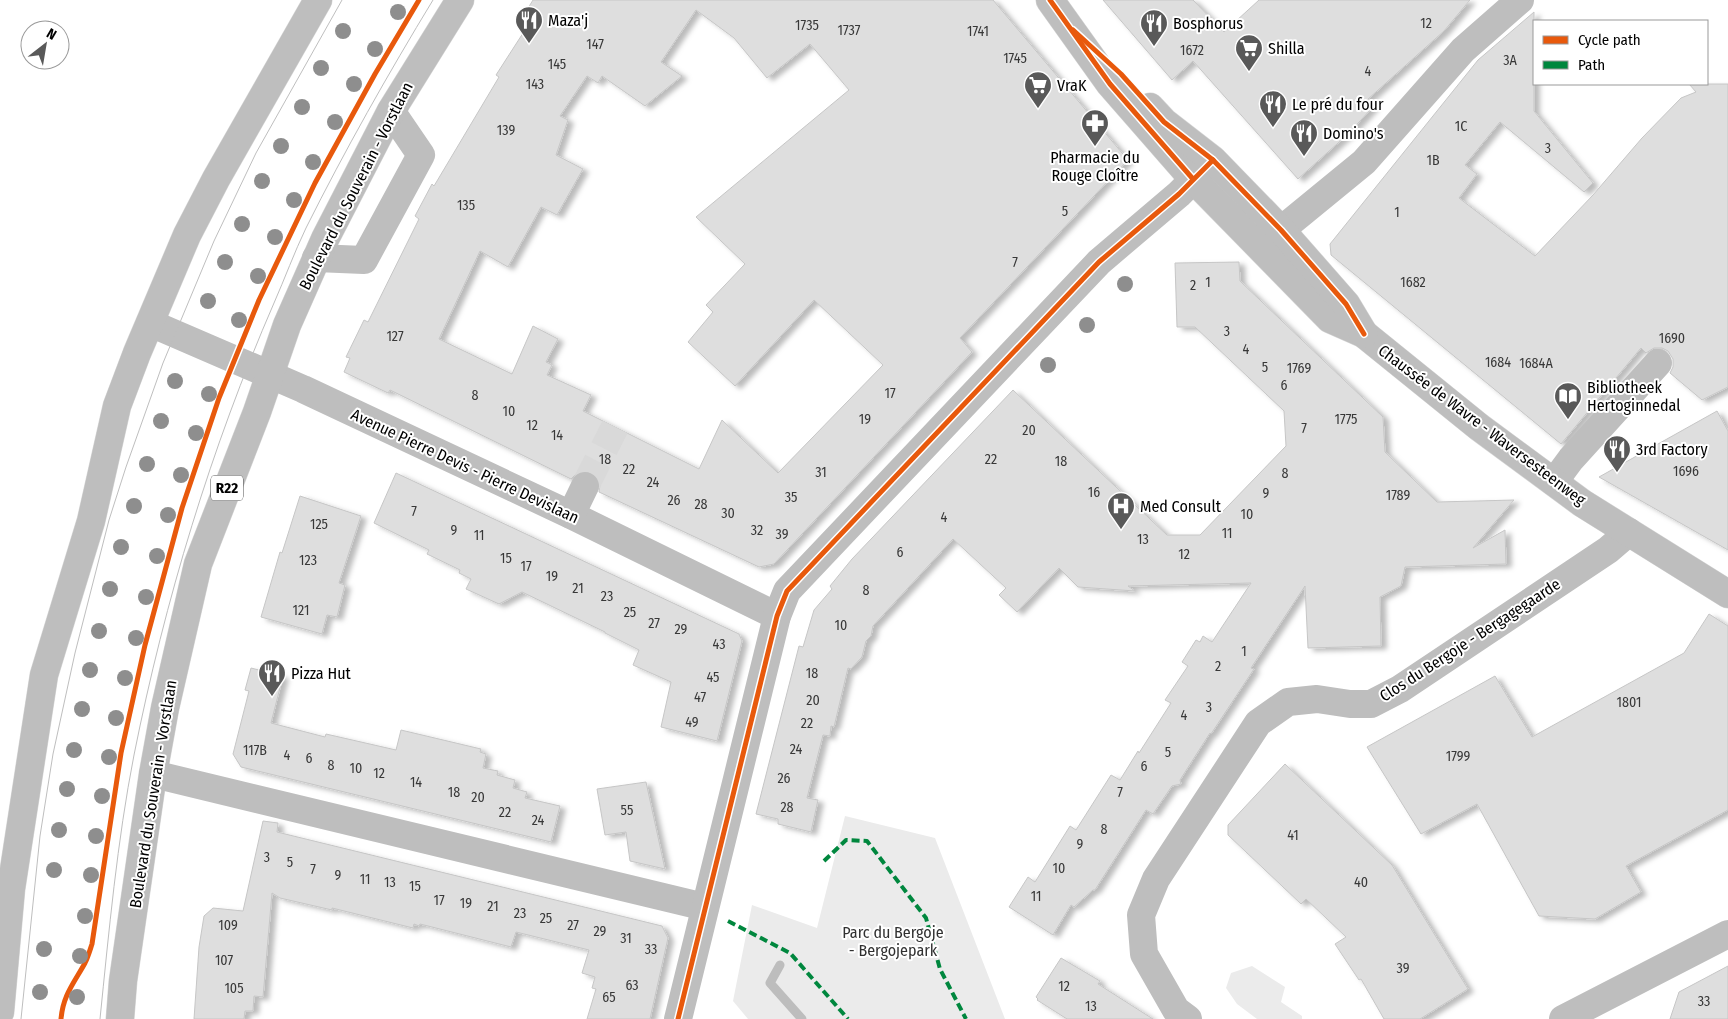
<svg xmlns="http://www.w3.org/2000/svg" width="1728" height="1019" viewBox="0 0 1728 1019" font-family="'Fira Sans Condensed',sans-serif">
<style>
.green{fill:#ebebeb}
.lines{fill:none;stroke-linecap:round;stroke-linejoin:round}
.stream{stroke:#bdbdbd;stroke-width:9}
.building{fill:#dedede;stroke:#c6c6c6;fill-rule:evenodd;filter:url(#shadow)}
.minor-tunnel{stroke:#d9d9d9;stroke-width:28;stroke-dasharray:28 14;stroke-linecap:butt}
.major-casing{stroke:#dbdbdb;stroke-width:29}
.minor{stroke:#bebebe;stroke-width:28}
.major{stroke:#bebebe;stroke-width:28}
.tram{stroke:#bebebe;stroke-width:1}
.quiet{stroke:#00873e;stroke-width:4;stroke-dasharray:8 4;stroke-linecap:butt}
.cycleway-casing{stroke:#fff;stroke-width:8}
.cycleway{stroke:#e8590c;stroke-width:5}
.tree{fill:#8e8e8e}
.labels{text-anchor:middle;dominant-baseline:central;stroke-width:4;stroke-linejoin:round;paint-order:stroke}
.number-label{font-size:14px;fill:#383838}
.shield{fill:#fff;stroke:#4c4c4c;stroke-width:1}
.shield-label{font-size:15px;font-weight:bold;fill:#000}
.poi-label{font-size:16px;fill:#000;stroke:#fff;text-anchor:start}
.street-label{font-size:16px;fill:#000;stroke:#fff}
.park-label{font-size:16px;fill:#313131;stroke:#fff}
</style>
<defs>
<filter id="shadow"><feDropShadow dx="5.5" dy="3" stdDeviation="2.5" flood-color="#0004"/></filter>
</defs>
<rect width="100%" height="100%" fill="#fff"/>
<g class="green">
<path d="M845,816L935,838L1005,1019H748L733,1001L752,905L817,928Z"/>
<path d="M1252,966L1285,987L1281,1002L1302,1016V1019H1257L1237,1004L1226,988L1231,973Z"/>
</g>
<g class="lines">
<path class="stream" d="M780,965L770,983L802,1019"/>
</g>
<g class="building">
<path d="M533,0H993L1128,160L960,338L972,352L774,564L759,567L599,492L600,484L598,478L591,472L583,471L577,473L571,479L390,390L388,393L344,372L350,358L346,357L364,320L368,322L419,219L415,216L432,184L434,186L499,77L496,75L525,30V13ZM696,10L734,38L767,78L810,44L849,90L696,217L745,264L706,305L713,312L688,342L735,386L814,300L883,365L778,473L722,420L699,469L583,411L591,395L547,375L552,365L546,362L558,339L533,326L512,374L439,339L480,251L508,267L541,207L557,215L583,169L556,155L568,120L560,116L587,76L598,83L602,76L645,106L682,76L661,62Z"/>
<path d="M1103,0H1193L1224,32L1259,0H1470L1444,31L1367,100L1373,107L1347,135L1298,179L1193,61L1172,80Z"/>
<path d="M1534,12V111L1593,183L1584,192L1500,122L1465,165L1477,174L1459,198L1535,256L1593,195L1642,138L1681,98L1696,92L1689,84H1728V387L1702,400L1670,373L1673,367V359L1668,351L1662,348H1654L1646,353L1641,348L1561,444L1331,255L1330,244L1478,60Z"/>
<path d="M1239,262L1240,281L1383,417L1385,452L1437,502L1514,500L1473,548L1505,530L1506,564L1405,567L1401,586L1380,597L1381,646L1308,648L1305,586L1251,668L1254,669L1211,734L1210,733L1180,780L1181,784L1172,786L1153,814L1146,810L1095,890H1093L1074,907L1071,905L1053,935L1009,907L1028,877L1035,882L1070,826L1076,830L1111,775L1120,780L1138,751L1139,753L1171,703L1165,700L1188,666L1182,662L1196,640L1200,642L1203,636L1212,642L1251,583L1128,586L1135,591L1078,587L1059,568L1017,612L999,595L1006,588L953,539L873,626L871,636L866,641L862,657L851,669L848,668L834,727L831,726L830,736L823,735L807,798L818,800L811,832L778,824V819L756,814L799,646L803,647L814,610L832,589L830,586L852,559L1013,390L1167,535H1200L1286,446L1284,411L1195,327H1177L1175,263Z"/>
<path d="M1717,411L1728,431V550L1599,477Z"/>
<path d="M396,473L739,634L742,641L717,741L661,727L671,682L633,665L639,650L605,633V632L522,592L499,604L466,589L471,579L459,573L460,570L427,554L429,550L374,523Z"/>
<path d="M300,496L361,516L339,583L345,585L337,617L327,615L322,634L261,617L280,552L282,553Z"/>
<path d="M1709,614L1728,626V810L1626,866L1641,892L1595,919L1539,916L1477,804L1421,834L1367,747L1495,676L1532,737L1684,653Z"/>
<path d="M251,668L283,676L271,723L325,737L326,734L396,750L401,730L481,749L480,752L486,754L483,768L498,771L497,775L515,780L513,788L527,792L525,798L560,806L551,842L241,767L233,754L249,691L245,690Z"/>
<path d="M1285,764L1392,865L1468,989L1420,1019H1384L1361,979L1359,980L1335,944L1346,937L1306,899L1301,904L1228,835V825Z"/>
<path d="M646,782L665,869L630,861L626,832L605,835L597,789Z"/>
<path d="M263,821L278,823L277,832L662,926L668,938L650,1019H587L596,989L592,988L595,977L582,973L589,950L516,932L511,947L420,924L419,926L414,924L413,928L332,908V910L280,898L272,893L263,997L254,996L253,1011H245L244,1019H194L199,947L204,916L213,908L243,911Z"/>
<path d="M1061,958L1100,981L1098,984L1153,1019H1067L1037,1000L1038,999L1036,997Z"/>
<path d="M1728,966V1019H1670L1679,992Z"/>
</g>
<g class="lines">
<path class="minor-tunnel" d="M585,486L615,427"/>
<g class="major-casing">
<g id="major">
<path d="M1050,0L1110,84L1193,179L1330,319L1364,334L1479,427L1582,503L1728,594"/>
<path d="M1150,107L1164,122L1213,160L1281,230L1346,304L1364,334"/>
<path d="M0,1012L11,889L44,675L91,521L117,406L137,353L187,235L216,179L318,0"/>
<path d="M120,1019L123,981L153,774L165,708L198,564L257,412L287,325L325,239L391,111L460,0"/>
</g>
</g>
<g class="minor">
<path d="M1281,230L1364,162L1463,50L1520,0"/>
<path d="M316,258L364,260L421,155L391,111"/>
<path d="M150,323L303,389L571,515L777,616"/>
<path d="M1554,482L1571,459L1658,363"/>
<path d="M571,515L585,486"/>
<path d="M153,774L705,907"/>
<path d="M678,1019L777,616L787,591L1099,262L1179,194L1209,164"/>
<path d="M1188,1019L1176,1010L1144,954L1141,915L1156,879L1258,723L1288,702L1317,699L1350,704H1371L1400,689L1608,550L1629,532"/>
<path d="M1563,1019L1728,934"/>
</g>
<use href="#major" class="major"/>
<g class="tram">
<path d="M21,1019L40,836L53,754L75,653L109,520L126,467L163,363L214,241L256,153L342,0"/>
<path d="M100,1019C109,931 117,842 134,755C165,600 211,448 274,303C285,278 294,253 306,228C345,150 388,74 433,0"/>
</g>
<g class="quiet">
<path d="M824,861L846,840L867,841L926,918L940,969L966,1019"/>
<path d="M728,921L790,953L848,1019"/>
</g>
<g class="cycleway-casing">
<g id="cycleway">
<path d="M1050,0L1110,84L1193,179"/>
<path d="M1073,30L1121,74L1164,122L1213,160L1281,230L1346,304L1364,334"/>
<path d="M61,1019C63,995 74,983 85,963C88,957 90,950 92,944L121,753L145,645L182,508L219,398L259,300L315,183L375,74L419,0"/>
<path d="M678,1019L777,616L787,591L1099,262L1179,194L1213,160"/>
</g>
</g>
<use href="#cycleway" class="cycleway"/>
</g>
<g class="tree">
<circle cx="398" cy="12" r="8"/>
<circle cx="343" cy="31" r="8"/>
<circle cx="375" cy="49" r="8"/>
<circle cx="321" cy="68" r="8"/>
<circle cx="354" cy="84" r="8"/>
<circle cx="302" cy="107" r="8"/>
<circle cx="335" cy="122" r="8"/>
<circle cx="281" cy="146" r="8"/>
<circle cx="313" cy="162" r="8"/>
<circle cx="262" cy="181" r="8"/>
<circle cx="294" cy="200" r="8"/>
<circle cx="242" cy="224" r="8"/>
<circle cx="275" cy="237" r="8"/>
<circle cx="225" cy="262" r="8"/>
<circle cx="258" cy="276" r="8"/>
<circle cx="1125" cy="284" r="8"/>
<circle cx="208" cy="301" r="8"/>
<circle cx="239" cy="320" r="8"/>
<circle cx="1087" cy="325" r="8"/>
<circle cx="1048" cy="365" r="8"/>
<circle cx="175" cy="381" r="8"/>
<circle cx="209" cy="394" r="8"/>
<circle cx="161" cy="421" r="8"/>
<circle cx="196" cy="433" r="8"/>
<circle cx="147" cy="464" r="8"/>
<circle cx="181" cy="475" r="8"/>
<circle cx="134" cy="506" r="8"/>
<circle cx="168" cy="515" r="8"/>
<circle cx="121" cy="547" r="8"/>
<circle cx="157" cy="556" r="8"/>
<circle cx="110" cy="589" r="8"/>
<circle cx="146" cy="597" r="8"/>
<circle cx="99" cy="631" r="8"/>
<circle cx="136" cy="638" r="8"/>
<circle cx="90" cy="670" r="8"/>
<circle cx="125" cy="678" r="8"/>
<circle cx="82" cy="709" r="8"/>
<circle cx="116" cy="718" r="8"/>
<circle cx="74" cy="750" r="8"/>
<circle cx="109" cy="757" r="8"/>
<circle cx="67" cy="789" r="8"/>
<circle cx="102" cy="796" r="8"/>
<circle cx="59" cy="830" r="8"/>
<circle cx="96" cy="836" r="8"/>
<circle cx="54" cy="870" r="8"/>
<circle cx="91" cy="875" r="8"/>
<circle cx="85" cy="916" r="8"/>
<circle cx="44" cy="949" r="8"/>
<circle cx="80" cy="956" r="8"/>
<circle cx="40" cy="992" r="8"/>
<circle cx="77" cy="997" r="8"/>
</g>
<defs>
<g id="restaurant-pin" transform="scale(1.4375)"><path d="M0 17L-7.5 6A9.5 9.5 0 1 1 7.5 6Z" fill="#595959" stroke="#fff"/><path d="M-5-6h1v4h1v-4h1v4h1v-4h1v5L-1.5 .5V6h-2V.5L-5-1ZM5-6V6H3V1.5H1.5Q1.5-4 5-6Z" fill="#fff"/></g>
<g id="supermarket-pin" transform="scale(1.4375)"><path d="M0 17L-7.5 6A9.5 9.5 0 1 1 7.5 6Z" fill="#595959" stroke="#fff"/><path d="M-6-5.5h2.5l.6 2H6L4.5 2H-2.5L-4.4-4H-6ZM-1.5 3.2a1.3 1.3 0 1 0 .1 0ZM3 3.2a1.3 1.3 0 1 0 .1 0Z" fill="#fff"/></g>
<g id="pharmacy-pin" transform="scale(1.4375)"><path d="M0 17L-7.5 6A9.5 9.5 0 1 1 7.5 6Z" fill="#595959" stroke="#fff"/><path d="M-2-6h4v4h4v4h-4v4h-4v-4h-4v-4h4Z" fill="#fff"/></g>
<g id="library-pin" transform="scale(1.4375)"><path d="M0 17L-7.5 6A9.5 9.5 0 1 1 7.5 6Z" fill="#595959" stroke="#fff"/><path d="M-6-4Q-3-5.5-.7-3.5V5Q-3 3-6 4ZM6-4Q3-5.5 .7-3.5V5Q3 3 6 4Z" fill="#fff"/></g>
<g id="hospital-pin" transform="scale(1.4375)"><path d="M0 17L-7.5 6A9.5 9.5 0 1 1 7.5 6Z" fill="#595959" stroke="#fff"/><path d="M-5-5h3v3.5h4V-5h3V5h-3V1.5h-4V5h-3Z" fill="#fff"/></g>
</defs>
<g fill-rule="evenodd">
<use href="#restaurant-pin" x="529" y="20"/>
<use href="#restaurant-pin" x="1154" y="23"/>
<use href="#supermarket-pin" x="1249" y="48"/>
<use href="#supermarket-pin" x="1038" y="85"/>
<use href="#restaurant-pin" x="1273" y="104"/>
<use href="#pharmacy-pin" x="1095" y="123"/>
<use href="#restaurant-pin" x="1304" y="133"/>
<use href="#library-pin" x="1568" y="396"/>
<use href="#restaurant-pin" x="1617" y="449"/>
<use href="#hospital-pin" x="1121" y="506"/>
<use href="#restaurant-pin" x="272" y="673"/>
</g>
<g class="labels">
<g class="number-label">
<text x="1426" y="23">12</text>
<text x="807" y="25">1735</text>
<text x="849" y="30">1737</text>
<text x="978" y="31">1741</text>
<text x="595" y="44">147</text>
<text x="1192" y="50">1672</text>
<text x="1015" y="58">1745</text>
<text x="1510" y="60">3A</text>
<text x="557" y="64">145</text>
<text x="1368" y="71">4</text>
<text x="535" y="84">143</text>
<text x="1461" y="126">1C</text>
<text x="506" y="130">139</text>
<text x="1548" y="148">3</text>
<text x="1433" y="160">1B</text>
<text x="466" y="205">135</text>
<text x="1065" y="211">5</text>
<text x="1397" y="212">1</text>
<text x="1015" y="262">7</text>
<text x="1208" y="282">1</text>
<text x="1413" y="282">1682</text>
<text x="1193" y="285">2</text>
<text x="1227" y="331">3</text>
<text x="395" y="336">127</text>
<text x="1672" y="338">1690</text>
<text x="1246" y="349">4</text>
<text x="1498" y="362">1684</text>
<text x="1536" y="363">1684A</text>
<text x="1265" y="367">5</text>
<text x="1299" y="368">1769</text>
<text x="1284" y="385">6</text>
<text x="890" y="393">17</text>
<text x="475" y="395">8</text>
<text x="509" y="411">10</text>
<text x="865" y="419">19</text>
<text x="1346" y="419">1775</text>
<text x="532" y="425">12</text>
<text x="1304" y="428">7</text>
<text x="1029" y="430">20</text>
<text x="557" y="435">14</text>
<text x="605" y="459">18</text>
<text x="991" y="459">22</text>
<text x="1061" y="461">18</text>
<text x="629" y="469">22</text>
<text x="1686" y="471">1696</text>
<text x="821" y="472">31</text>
<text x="1285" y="473">8</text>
<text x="653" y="482">24</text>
<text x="1094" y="492">16</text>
<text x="1266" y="493">9</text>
<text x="1398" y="495">1789</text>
<text x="791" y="497">35</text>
<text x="674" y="500">26</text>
<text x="701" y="504">28</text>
<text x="414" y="511">7</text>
<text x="728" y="513">30</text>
<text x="1247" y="514">10</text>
<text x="944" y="517">4</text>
<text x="319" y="524">125</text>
<text x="454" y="530">9</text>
<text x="757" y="530">32</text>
<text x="1227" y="533">11</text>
<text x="782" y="534">39</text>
<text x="479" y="535">11</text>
<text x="1143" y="539">13</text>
<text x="900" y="552">6</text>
<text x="1184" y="554">12</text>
<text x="506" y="558">15</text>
<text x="308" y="560">123</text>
<text x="526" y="566">17</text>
<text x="552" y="576">19</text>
<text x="578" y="588">21</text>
<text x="866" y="590">8</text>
<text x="607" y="596">23</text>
<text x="301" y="610">121</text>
<text x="630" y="612">25</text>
<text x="654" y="623">27</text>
<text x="841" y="625">10</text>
<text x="681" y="629">29</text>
<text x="719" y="644">43</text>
<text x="1244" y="651">1</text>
<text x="1218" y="666">2</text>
<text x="812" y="673">18</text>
<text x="713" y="677">45</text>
<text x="700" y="697">47</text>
<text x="813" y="700">20</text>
<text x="1629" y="702">1801</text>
<text x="1209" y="707">3</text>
<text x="1184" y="715">4</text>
<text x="692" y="722">49</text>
<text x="807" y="723">22</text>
<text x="796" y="749">24</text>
<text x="255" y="750">117B</text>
<text x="1168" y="752">5</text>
<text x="287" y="755">4</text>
<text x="1458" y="756">1799</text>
<text x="309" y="758">6</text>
<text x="331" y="765">8</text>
<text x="1144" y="766">6</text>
<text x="356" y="768">10</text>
<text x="379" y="773">12</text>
<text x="784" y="778">26</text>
<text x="416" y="782">14</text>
<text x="454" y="792">18</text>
<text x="1120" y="792">7</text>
<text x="478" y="797">20</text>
<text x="787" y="807">28</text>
<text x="627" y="810">55</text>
<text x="505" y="812">22</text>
<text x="538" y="820">24</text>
<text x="1104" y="829">8</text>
<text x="1293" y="835">41</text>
<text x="1080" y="844">9</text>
<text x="267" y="857">3</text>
<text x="290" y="862">5</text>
<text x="1059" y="868">10</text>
<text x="313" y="869">7</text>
<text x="338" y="875">9</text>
<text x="365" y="879">11</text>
<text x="390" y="882">13</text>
<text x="1361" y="882">40</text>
<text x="415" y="886">15</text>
<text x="1036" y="896">11</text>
<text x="439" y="900">17</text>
<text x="466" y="903">19</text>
<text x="493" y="906">21</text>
<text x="520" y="913">23</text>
<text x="546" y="918">25</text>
<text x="228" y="925">109</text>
<text x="573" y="925">27</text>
<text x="600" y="931">29</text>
<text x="626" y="938">31</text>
<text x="651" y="949">33</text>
<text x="224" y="960">107</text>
<text x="1403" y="968">39</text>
<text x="632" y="985">63</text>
<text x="1064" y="986">12</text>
<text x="234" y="988">105</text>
<text x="609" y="997">65</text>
<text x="1704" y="1001">33</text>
<text x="1091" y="1006">13</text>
</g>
<rect class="shield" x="211" y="475.5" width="32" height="25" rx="4"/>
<g class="shield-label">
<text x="227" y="488">R22</text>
</g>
<g class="poi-label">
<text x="548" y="20">Maza'j</text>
<text x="1173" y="23">Bosphorus</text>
<text x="1268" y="48">Shilla</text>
<text x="1057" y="85">VraK</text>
<text x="1292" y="104">Le pré du four</text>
<text x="1323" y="133">Domino's</text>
<text x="1095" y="157" text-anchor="middle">Pharmacie du<tspan x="1095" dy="18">Rouge Cloître</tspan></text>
<text x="1587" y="387">Bibliotheek<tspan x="1587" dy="18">Hertoginnedal</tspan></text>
<text x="1636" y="449">3rd Factory</text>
<text x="1140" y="506">Med Consult</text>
<text x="291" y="673">Pizza Hut</text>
</g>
<g class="street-label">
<text transform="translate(356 186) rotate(-63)">Boulevard du Souverain - Vorstlaan</text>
<text transform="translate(1482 425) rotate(37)">Chaussée de Wavre - Waversesteenweg</text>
<text transform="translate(465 466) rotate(25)">Avenue Pierre Devis - Pierre Devislaan</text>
<text transform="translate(1470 640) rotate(-33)">Clos du Bergoje - Bergagegaarde</text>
<text transform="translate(153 794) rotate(-81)">Boulevard du Souverain - Vorstlaan</text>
</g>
<g class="park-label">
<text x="893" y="932">Parc du Bergoje<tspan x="893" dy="18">- Bergojepark</tspan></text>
</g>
</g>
<rect x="1533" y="20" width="175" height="65" fill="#ffffff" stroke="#999999"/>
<rect x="1543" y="36" width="25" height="8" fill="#e8590c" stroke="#999999"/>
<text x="1578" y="45" font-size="15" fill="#000000">Cycle path</text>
<rect x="1543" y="61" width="25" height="8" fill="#00873e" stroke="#999999"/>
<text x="1578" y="70" font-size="15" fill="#000000">Path</text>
<g transform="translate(45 45) rotate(31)"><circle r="24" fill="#ffffff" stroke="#999999"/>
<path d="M0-4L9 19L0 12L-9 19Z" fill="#595959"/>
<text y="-8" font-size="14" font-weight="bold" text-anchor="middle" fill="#000000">N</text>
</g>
</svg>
